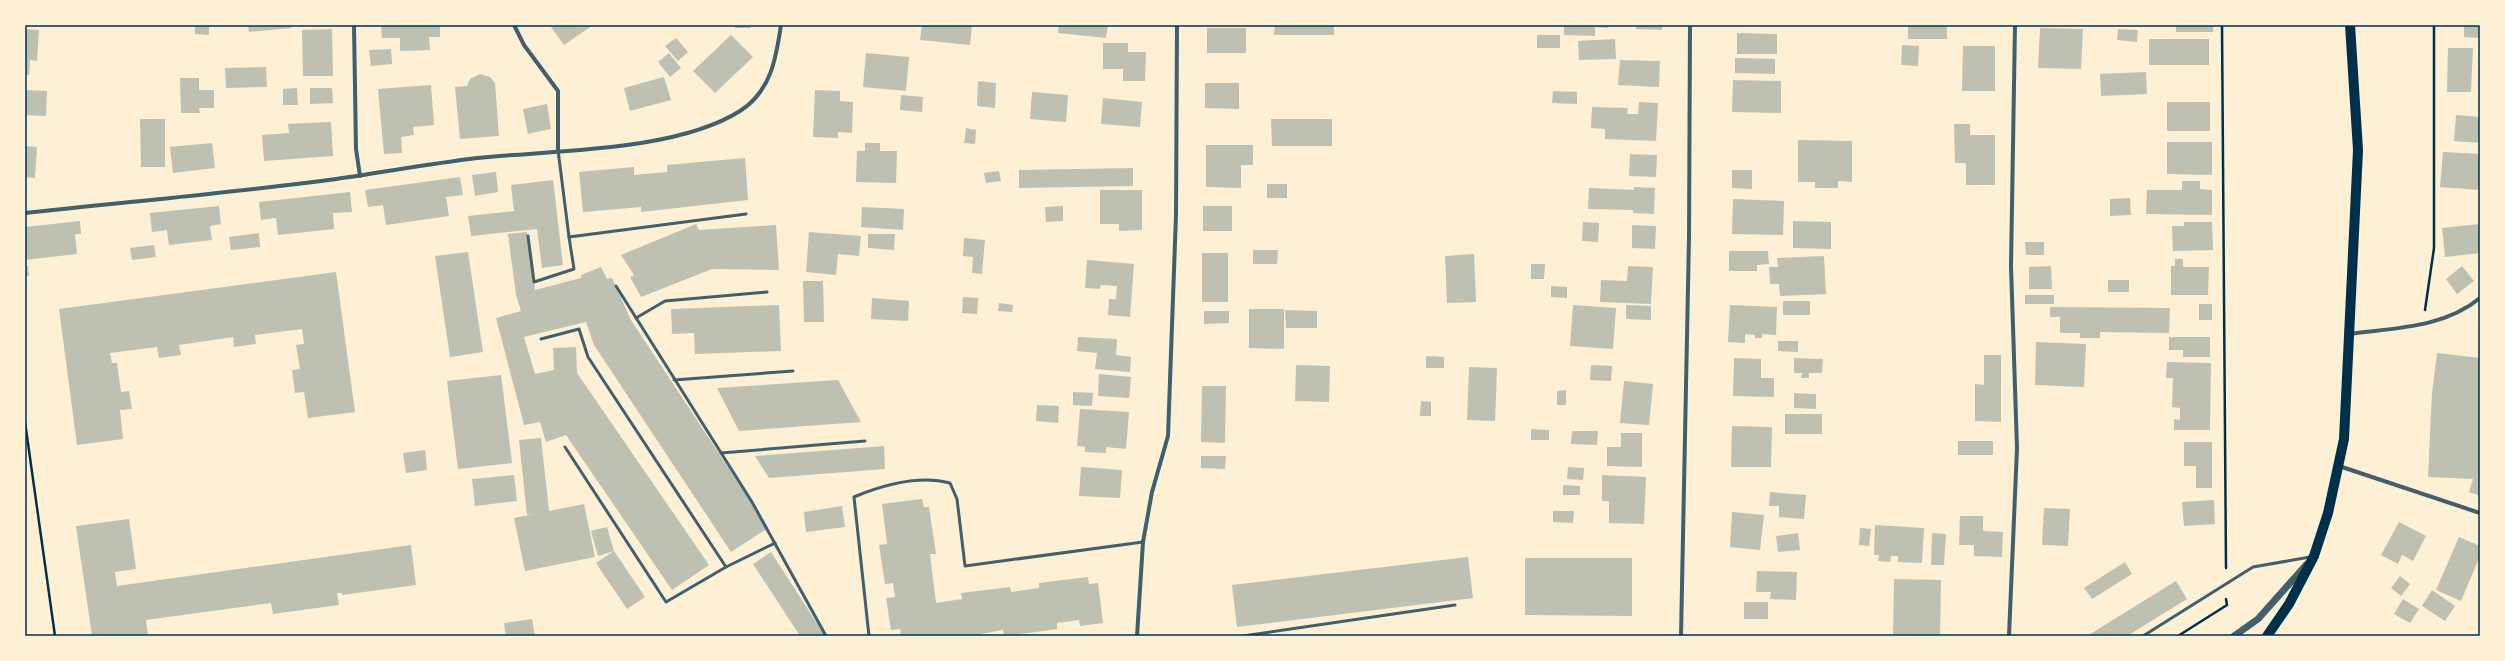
<svg xmlns="http://www.w3.org/2000/svg" width="2505" height="661" viewBox="0 0 2505 661" font-family="Montserrat,sans-serif">
<style>
.building{fill:#bec0b2}
.lines{fill:none;stroke-linecap:round;stroke-linejoin:round}
.path{stroke:#003049;stroke-width:2.5}
.service{stroke:#3f606c;stroke-width:3}
.minor{stroke:#3f606c;stroke-width:4}
.tertiary{stroke:#3f606c;stroke-width:7}
.primary{stroke:#003049;stroke-width:10}
.neatline{fill:none;stroke:#003049;stroke-width:1.5}
</style>
<rect width="100%" height="100%" fill="#fdf0d5"/>
<g class="building">
<path d="M195,25H209V35L195,34Z"/>
<path d="M248,25H291V28L249,32Z"/>
<path d="M381,25H440V37H429L430,50L400,51V38H382Z"/>
<path d="M554,25H593L564,45L551,27Z"/>
<rect x="735" y="25" width="16" height="3"/>
<path d="M922,25H972L970,45L920,40Z"/>
<path d="M1059,25H1108L1106,38L1058,33Z"/>
<path d="M1275,25H1334V35H1274Z"/>
<path d="M1564,25H1608V28L1595,27V36L1564,35Z"/>
<path d="M1636,25H1662V30L1636,29Z"/>
<rect x="1908" y="25" width="39" height="14"/>
<rect x="2176" y="25" width="37" height="7"/>
<path d="M2464,25H2480V38L2464,37Z"/>
<rect x="1207" y="28" width="39" height="25"/>
<path d="M2040,28L2083,29L2081,69L2038,68Z"/>
<path d="M25,29L39,30L37,61L30,60L29,75H25Z"/>
<path d="M332,29L333,76H303L302,30Z"/>
<path d="M2118,29L2138,30L2137,42L2117,40Z"/>
<path d="M1737,33L1777,34V54H1737Z"/>
<path d="M731,35L753,57L715,93L693,71Z"/>
<rect x="1537" y="35" width="23" height="13"/>
<path d="M676,38L688,52L678,61L665,46Z"/>
<path d="M1615,39L1616,59L1579,60L1578,41Z"/>
<rect x="2149" y="39" width="60" height="26"/>
<path d="M1103,43H1128V52H1146L1145,81H1123V69H1103Z"/>
<path d="M1902,45L1919,46L1918,66L1901,65Z"/>
<path d="M1963,46H1995V91H1962Z"/>
<path d="M2448,48H2473L2471,92H2447Z"/>
<path d="M391,49L392,64L371,66L369,50Z"/>
<path d="M669,53L681,68L670,77L658,62Z"/>
<path d="M866,53L909,57L906,91L863,87Z"/>
<path d="M1735,58L1775,59V74L1735,73Z"/>
<path d="M1620,60L1660,61L1659,87L1618,85Z"/>
<path d="M266,67L267,87L226,88L225,68Z"/>
<path d="M2146,72L2147,94L2101,96L2100,74Z"/>
<path d="M480,74L490,77L495,83L499,136L460,139L455,87L467,86L470,79Z"/>
<path d="M664,77L671,100L630,111L624,88Z"/>
<path d="M180,78H199V90H214V108H199L200,113H181Z"/>
<path d="M1733,80L1781,81V113L1732,112Z"/>
<path d="M978,81L996,83L995,108L977,106Z"/>
<path d="M1205,83H1239V109L1205,108Z"/>
<path d="M431,85L434,125L413,127L414,135L401,137L402,153L384,154L378,89Z"/>
<path d="M297,88L298,105H283V89Z"/>
<path d="M310,88H332L333,103L310,104Z"/>
<path d="M25,90L47,91L46,116L25,115Z"/>
<path d="M815,90L840,91V101L853,102L852,133L838,132V138L813,137Z"/>
<path d="M1553,91L1577,92V104L1552,103Z"/>
<path d="M1032,92L1068,95L1066,122L1030,119Z"/>
<path d="M901,95L923,97L922,112L900,110Z"/>
<path d="M1103,98L1142,102L1140,127L1101,124Z"/>
<path d="M1639,102L1658,103L1656,141L1605,139V129L1591,128L1592,107L1628,108L1627,114H1638Z"/>
<rect x="2167" y="102" width="43" height="29"/>
<path d="M547,104L551,129L528,134L523,109Z"/>
<path d="M2456,115L2480,117V143L2454,141Z"/>
<path d="M140,119H165V167H141Z"/>
<path d="M1271,119H1332V146H1272Z"/>
<path d="M331,122L333,156L264,161L262,135L289,133L288,124Z"/>
<path d="M1954,124H1970V135H1995V185H1966V163H1955Z"/>
<path d="M966,128L976,130L975,144L964,143Z"/>
<path d="M1798,140L1852,141V182L1838,181V188H1815V182H1798Z"/>
<path d="M2167,142H2212V175L2167,174Z"/>
<path d="M212,143L215,168L173,173L170,147Z"/>
<path d="M865,143H880V151H897L896,183L856,182L857,151H865Z"/>
<path d="M1206,145H1253V165H1241V188L1206,187Z"/>
<path d="M25,146L37,147L35,178L25,177Z"/>
<path d="M2443,152L2480,154V190L2440,187Z"/>
<path d="M1630,154L1657,155L1656,177L1629,176Z"/>
<path d="M745,158L748,200L641,212V207L583,212L579,172L634,167V175L667,172V165Z"/>
<path d="M1133,168V186L1019,188V170Z"/>
<path d="M1732,170H1752V189L1732,188Z"/>
<path d="M999,171L1001,181L986,183L984,173Z"/>
<path d="M496,172L498,192L475,196L472,175Z"/>
<path d="M460,177L463,195L446,197L449,216L386,225L383,205L368,207L365,190Z"/>
<path d="M553,180L563,265L542,268L537,229L471,236L468,216L514,211L511,185Z"/>
<path d="M2182,181H2200V189L2212,190V215L2146,214L2147,190H2182Z"/>
<rect x="1267" y="184" width="20" height="14"/>
<path d="M1634,187L1655,188L1654,214L1633,213V210L1588,209L1589,188L1634,190Z"/>
<path d="M1100,190H1142V230L1119,231V224H1100Z"/>
<path d="M350,192L352,212L333,213L334,229L278,235L276,218L261,220L259,202Z"/>
<path d="M2130,198L2131,215L2110,216V199Z"/>
<path d="M1733,199L1784,201L1783,235L1732,234Z"/>
<path d="M219,206L221,224L210,226L212,240L169,245L167,230L152,232L150,213Z"/>
<path d="M1063,206V221L1046,222L1045,207Z"/>
<rect x="1203" y="206" width="29" height="25"/>
<path d="M862,207L904,209L903,230L861,227Z"/>
<path d="M80,221L81,234H75L77,254L25,260V227Z"/>
<path d="M1793,221L1831,222V249L1793,248Z"/>
<path d="M1583,222L1599,223L1598,242L1582,241Z"/>
<path d="M2184,222H2212L2213,250L2173,251L2172,226H2184Z"/>
<path d="M696,224L699,230L776,225L779,270L712,269L641,297L630,277L634,275L621,255Z"/>
<path d="M2480,224V253L2445,257L2442,228Z"/>
<path d="M1632,225L1656,226L1655,249L1632,248Z"/>
<path d="M527,232L535,290L581,278V275L601,267L607,279L612,278L631,320L768,528L731,552L594,345L586,322L524,337L535,374L554,370L553,348L576,347L577,373L709,565L672,590L566,435L546,442L540,422L524,425L496,318L521,311L516,295L508,234Z"/>
<path d="M809,232L861,236L859,256L838,254L836,275L806,272Z"/>
<path d="M259,233L260,247L231,250L229,237Z"/>
<path d="M868,234H895L894,250L868,248Z"/>
<path d="M964,238L985,240L982,274L972,273L973,257L963,256Z"/>
<path d="M2025,242H2044V255H2026Z"/>
<path d="M154,245L156,257L132,260L130,248Z"/>
<path d="M1253,250H1278L1277,264H1253Z"/>
<path d="M1729,251H1768L1769,264L1757,265V271H1729Z"/>
<path d="M468,252L483,352L450,357L435,256Z"/>
<rect x="1202" y="253" width="26" height="49"/>
<path d="M1474,254L1476,302L1447,303L1445,256Z"/>
<path d="M1824,256L1826,294L1780,296L1779,284H1770L1769,267H1778L1777,258Z"/>
<path d="M2175,259H2183V267H2209L2208,295H2171V266H2175Z"/>
<path d="M1087,260L1134,264L1130,317L1108,315L1109,299H1116L1117,286L1101,285L1100,289L1085,288Z"/>
<path d="M1531,264H1545L1544,279H1531Z"/>
<path d="M25,266H28L29,276H25Z"/>
<path d="M1628,266L1653,267L1651,304L1600,302L1601,280L1627,281Z"/>
<path d="M2051,266L2052,289H2029V267Z"/>
<path d="M2462,266L2474,281L2457,294L2446,279Z"/>
<path d="M336,272L355,412L308,418L304,392L295,393L292,370L300,369L296,345L304,344L302,329L255,335L256,344L234,347L233,337L179,345L181,355L159,358L157,347L110,353L112,363H117L121,392L129,391L132,409L120,410L123,439L77,445L59,309Z"/>
<rect x="2108" y="280" width="21" height="12"/>
<path d="M803,281H823L824,322H804Z"/>
<path d="M1551,286L1567,287V298L1551,297Z"/>
<rect x="2025" y="295" width="29" height="9"/>
<path d="M963,297L978,298L977,314L962,313Z"/>
<path d="M872,298L909,301L908,321L871,319Z"/>
<rect x="1783" y="301" width="27" height="14"/>
<path d="M999,303L1013,305L1012,312L998,311Z"/>
<rect x="2199" y="304" width="13" height="16"/>
<path d="M779,305L781,351L695,354L694,333L672,334L671,309Z"/>
<path d="M1573,305L1616,308L1613,349L1570,346Z"/>
<path d="M1626,305L1651,306V320L1626,319Z"/>
<path d="M1730,305L1777,307L1776,335L1762,334V338H1755V335L1745,334V343L1728,342Z"/>
<path d="M2050,307L2170,308L2169,333L2100,332V338H2080V333H2060V317H2050Z"/>
<path d="M1249,309H1284V349L1249,348Z"/>
<path d="M1285,310L1317,311V328H1286Z"/>
<path d="M1204,311H1229V323L1204,324Z"/>
<path d="M1078,337L1117,339L1116,355L1131,357L1130,372L1095,369L1097,353L1077,351Z"/>
<path d="M2169,337H2210V357H2183V350H2169Z"/>
<path d="M1778,341H1798V352L1778,351Z"/>
<path d="M2036,342L2086,344L2084,387L2035,385Z"/>
<path d="M2437,353L2480,358V496L2469,492L2473,479L2428,477L2432,393Z"/>
<path d="M1984,355H2001V422L1975,421V384L1984,385Z"/>
<path d="M1426,356L1444,357V368H1426Z"/>
<path d="M1734,358L1761,359V378H1774V397L1733,396Z"/>
<path d="M1794,358L1823,359L1822,373H1809V378H1801L1802,373H1794Z"/>
<path d="M2167,362L2211,363L2210,430H2174V419L2180,420V408L2172,407L2173,378H2166Z"/>
<path d="M1296,365L1330,366L1329,402L1295,401Z"/>
<path d="M1591,365L1612,366L1611,381L1590,380Z"/>
<path d="M1469,367L1497,368L1495,421L1467,420Z"/>
<path d="M1099,374L1131,377L1129,398L1098,396Z"/>
<path d="M501,375L512,463L458,469L447,381Z"/>
<path d="M838,380L861,422L739,431L717,388Z"/>
<path d="M1624,381L1653,384L1649,425L1620,423Z"/>
<path d="M1202,386H1226L1225,443L1201,442Z"/>
<path d="M1566,390V405H1557V391Z"/>
<path d="M1073,392L1093,393L1092,406L1073,405Z"/>
<path d="M1794,393L1816,394V409L1794,408Z"/>
<path d="M1421,401L1431,402V416H1420Z"/>
<path d="M1037,405L1059,406L1058,423L1036,421Z"/>
<path d="M1080,409L1129,412L1126,449L1106,447V453L1085,452V447L1077,446Z"/>
<rect x="1785" y="414" width="37" height="20"/>
<path d="M1732,426L1772,427L1771,467H1731Z"/>
<path d="M1531,429L1549,430V440H1531Z"/>
<path d="M1572,431H1598L1597,445L1571,444Z"/>
<path d="M1621,433H1642V467L1607,466V447H1621Z"/>
<path d="M541,438L549,511L584,504L595,557L525,571L514,518L534,514L527,515L519,440Z"/>
<rect x="1958" y="441" width="35" height="14"/>
<path d="M2184,442H2212V488H2196V466H2184Z"/>
<path d="M884,446L885,469L769,478L755,456Z"/>
<path d="M425,450L427,470L406,473L403,453Z"/>
<path d="M1201,456H1226L1225,469L1201,468Z"/>
<path d="M1081,467L1122,470L1120,498L1079,496Z"/>
<path d="M1568,467L1584,468L1583,480L1567,479Z"/>
<path d="M514,475L517,501L475,506L472,479Z"/>
<path d="M1602,475L1646,477L1644,524L1609,523V501H1602Z"/>
<path d="M1563,485L1580,486V495H1563Z"/>
<path d="M1770,492L1806,495L1804,519L1779,517V506H1769Z"/>
<path d="M922,499L924,507H929L936,554H930L936,603L962,599L961,593L1010,587L1011,592L1039,588V583L1088,577L1089,584L1098,583L1103,623L1080,626L1079,620L1057,623V629L1006,636H1004L1003,630L980,634L981,636H901L900,629L891,630L886,598L895,597L893,583L885,584L879,545L887,544L882,504Z"/>
<path d="M2214,500L2215,524L2184,526L2182,502Z"/>
<path d="M842,506L845,527L806,532L804,512Z"/>
<path d="M2044,508L2070,509L2068,546L2042,545Z"/>
<path d="M1553,511H1574L1573,523L1553,522Z"/>
<path d="M1732,512L1764,515L1760,550L1730,547Z"/>
<path d="M1960,516H1983V531L2003,532L2002,557L1974,556V545H1959Z"/>
<path d="M129,519L136,569L115,572L117,586L411,545L416,585L342,595V593H337L339,605L273,614L271,603L146,620L148,636H92L76,526Z"/>
<path d="M2399,522L2426,536L2413,561L2402,555L2398,564L2381,555Z"/>
<path d="M1875,525L1924,528L1922,563L1898,562V556H1891L1890,562L1878,561L1879,555H1874Z"/>
<path d="M607,527L614,551L645,597L627,609L596,563L614,551L598,556L591,531Z"/>
<path d="M1860,528L1871,529L1869,546L1859,545Z"/>
<path d="M1798,533L1800,550L1778,552L1776,536Z"/>
<path d="M1932,533L1946,534L1944,565H1931Z"/>
<path d="M2459,537L2480,546V556L2461,601L2436,590Z"/>
<path d="M771,552L825,636H800L753,564Z"/>
<path d="M1468,557L1473,598L1237,627L1232,585Z"/>
<path d="M1525,558H1632V616L1525,615Z"/>
<path d="M2125,562L2132,574L2092,599L2084,588Z"/>
<path d="M1757,571L1797,572L1796,600L1770,599L1771,592H1756Z"/>
<path d="M2400,576L2410,584L2401,596L2391,588Z"/>
<path d="M1894,579L1941,580L1940,636H1893Z"/>
<path d="M2176,581L2187,599L2127,636H2087Z"/>
<path d="M2432,590L2455,606L2445,621L2422,606Z"/>
<path d="M2403,599L2419,609L2410,623L2394,614Z"/>
<rect x="1744" y="602" width="24" height="17"/>
<path d="M532,619L535,636H506L504,623Z"/>
</g>
<g class="lines">
<g class="path">
<path d="M2222,25L2226,568"/>
<path d="M2425,310L2434,248V25"/>
<path d="M25,422L55,636"/>
<path d="M2178,636L2227,605L2226,599"/>
</g>
<g class="service">
<path d="M558,150L569,237L746,214"/>
<path d="M528,236L534,282L574,269L569,237"/>
<path d="M616,286L752,502L826,636"/>
<path d="M636,318L665,301L767,292"/>
<path d="M541,339L579,329L588,357L726,567"/>
<path d="M674,380L793,371"/>
<path d="M565,447L666,602L726,567L775,543"/>
<path d="M721,453L865,441"/>
<path d="M869,636L854,497C883,485 919,475 950,483L957,499L965,566L1143,542"/>
<path d="M1243,636L1455,605"/>
<path d="M2143,636L2253,567L2310,557"/>
</g>
<g class="minor">
<path d="M354,25L356,149L360,176"/>
<path d="M514,25L524,45L558,91V150"/>
<path d="M25,213C126,202 228,193 329,180C379,173 428,164 477,158C553,150 675,152 740,111C771,91 776,59 781,25"/>
<path d="M2349,334C2394,328 2444,328 2480,298"/>
<path d="M2339,466L2480,513"/>
<path d="M1137,636L1143,542L1152,492L1168,436L1176,215L1177,25"/>
<path d="M1681,636L1689,237L1690,25"/>
<path d="M2009,636L2017,448L2011,266L2015,25"/>
</g>
<path class="tertiary" d="M2234,636L2258,619L2306,565"/>
<path class="primary" d="M2267,636L2289,604L2314,556L2328,513L2344,439L2358,150L2350,25"/>
</g>
<rect width="2505" height="661" fill="none" stroke="#fdf0d5" stroke-width="52"/>
<rect x="26" y="26" width="2453" height="609" class="neatline"/>
</svg>
